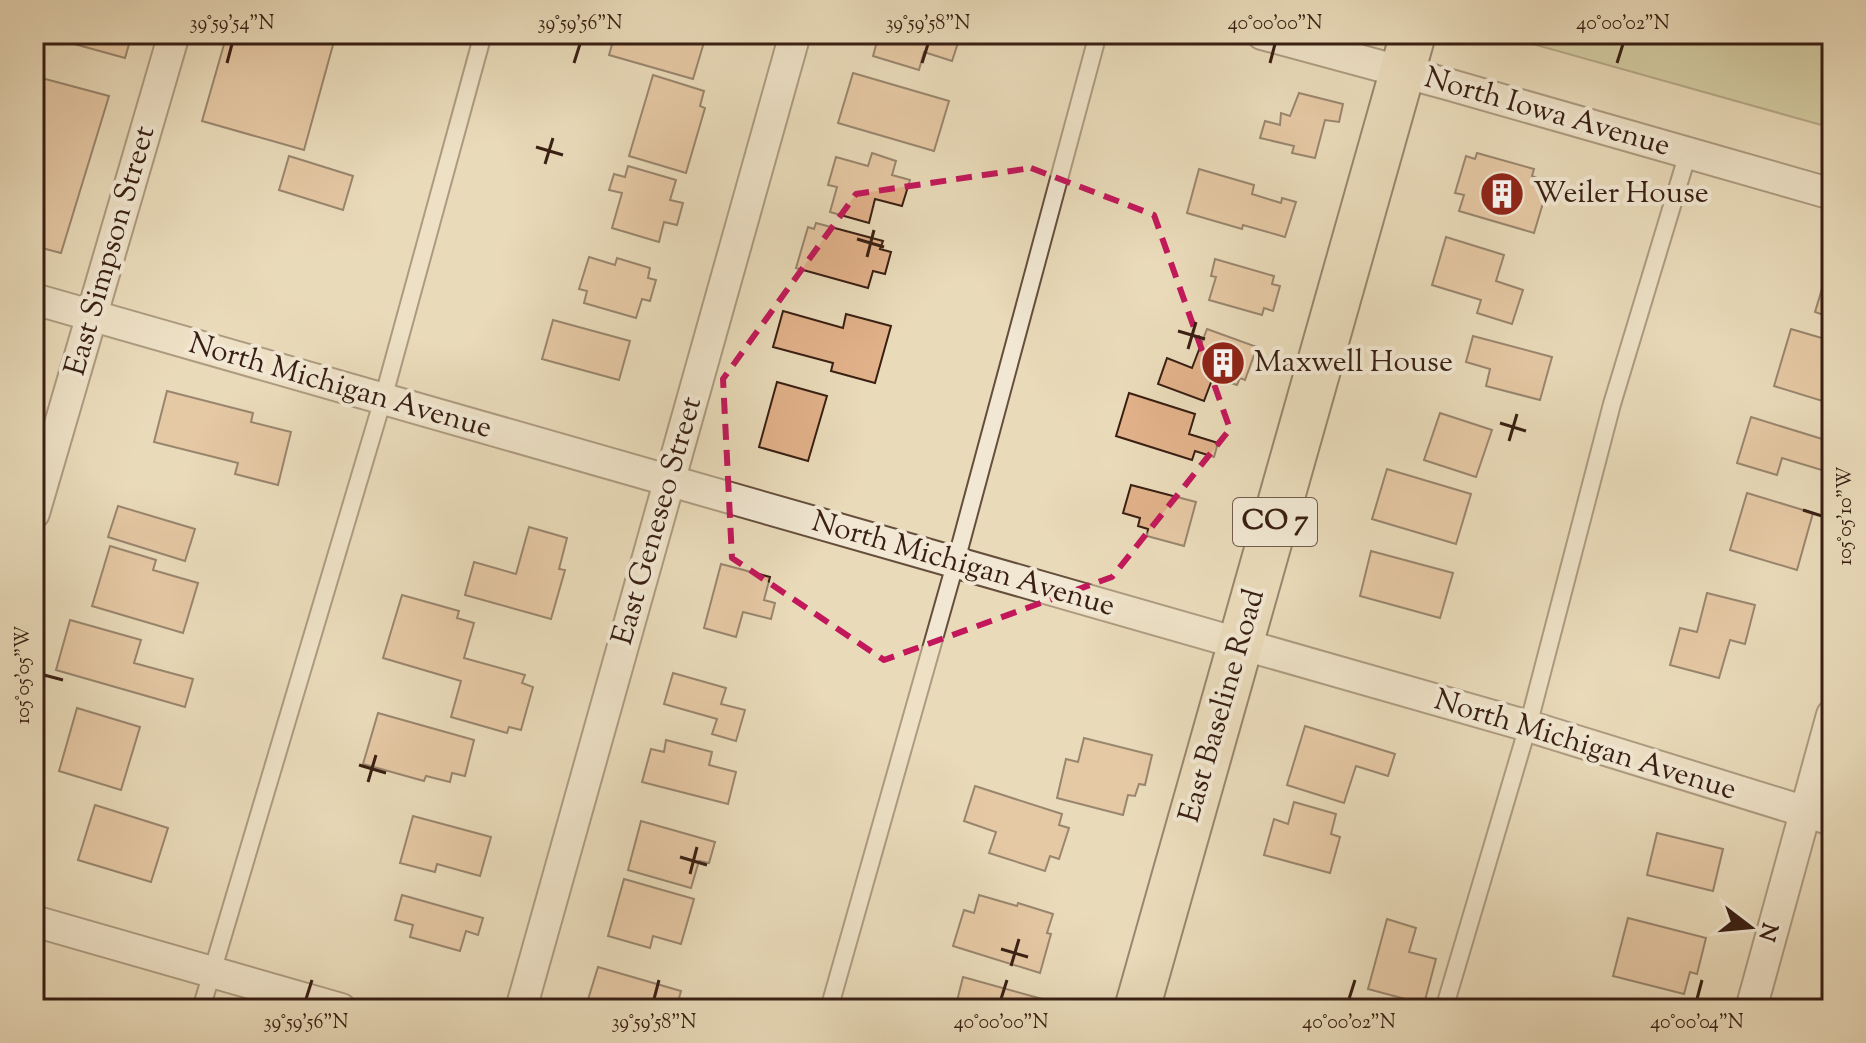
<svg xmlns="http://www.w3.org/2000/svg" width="1866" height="1043" viewBox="0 0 1866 1043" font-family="'Sorts Mill Goudy',serif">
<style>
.green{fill:#bcbe8b;stroke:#7a6e4f;stroke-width:2}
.building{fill:#e1b189;stroke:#391f13;stroke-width:2}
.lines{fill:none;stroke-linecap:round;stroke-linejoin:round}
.service-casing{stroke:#654e3c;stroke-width:20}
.minor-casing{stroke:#654e3c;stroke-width:34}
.primary-casing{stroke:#391f13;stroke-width:48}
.service{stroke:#f1e7d2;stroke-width:16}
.minor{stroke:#f1e7d2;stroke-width:30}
.primary{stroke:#e9dab9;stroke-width:44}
.marked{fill:none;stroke:#c2185b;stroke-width:6;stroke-dasharray:16 10;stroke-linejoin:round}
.ticks{fill:none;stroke:#391f13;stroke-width:3}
.labels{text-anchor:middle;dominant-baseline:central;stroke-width:8;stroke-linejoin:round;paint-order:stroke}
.shield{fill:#f1e7d2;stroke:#705b4c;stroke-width:2}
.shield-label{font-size:28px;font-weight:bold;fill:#391f13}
.street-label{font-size:30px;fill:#391f13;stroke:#f1e7d2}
.poi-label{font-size:30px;fill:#391f13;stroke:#f1e7d2;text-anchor:start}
.neatline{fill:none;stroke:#391f13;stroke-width:3}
.ticks-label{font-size:20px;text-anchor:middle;fill:#391f13}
</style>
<rect width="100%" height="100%" fill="#e9dab9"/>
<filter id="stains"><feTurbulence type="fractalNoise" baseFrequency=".0025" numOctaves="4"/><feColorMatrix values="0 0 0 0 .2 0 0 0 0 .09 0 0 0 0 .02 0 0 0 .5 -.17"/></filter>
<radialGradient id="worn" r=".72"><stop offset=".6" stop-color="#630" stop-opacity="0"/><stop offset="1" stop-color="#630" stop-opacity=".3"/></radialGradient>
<path class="green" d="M1497,34H1832V128Z"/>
<g class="building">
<path d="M38,34H132L125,58Z"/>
<path d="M227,34H336L304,150L202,121Z"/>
<path d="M615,34H687L705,39L693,79L609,55Z"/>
<path d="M864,34H961L952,61L924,52L919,70L873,56L878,38Z"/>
<path d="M853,73L949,101L934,151L838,123Z"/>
<path d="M653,75L704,91L700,106L705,108L686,173L629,156Z"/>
<path d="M34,76L109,96L61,253L34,246Z"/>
<path d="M1299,93L1343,104L1339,122L1325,120L1315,158L1292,153L1294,146L1260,138L1265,121L1280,125L1281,113L1290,116Z"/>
<path d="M872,153L896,161L892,175L910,180L902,206L875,199L869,223L830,212L837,187L828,185L836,157L868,166Z"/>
<path d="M1477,153L1534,169L1532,176L1549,183L1534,233L1459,211L1464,195L1455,193L1466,156L1475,159Z"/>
<path d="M289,156L353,176L343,210L279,190Z"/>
<path d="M628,166L676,180L670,200L683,203L677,225L664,222L659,242L612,228L622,193L609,190L614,174L625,177Z"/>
<path d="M1199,169L1254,185L1252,194L1281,203L1282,198L1296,202L1285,237L1243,225L1242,229L1187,213Z"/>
<path d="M816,223L883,241L880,249L891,252L885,274L873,271L868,288L796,268L808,227L814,229Z"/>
<path d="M1446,237L1504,255L1496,281L1523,290L1512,324L1477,313L1481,300L1432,285Z"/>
<path d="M589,257L615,265L617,258L650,268L648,278L656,280L650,301L642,299L636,318L584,303L587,291L579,289Z"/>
<path d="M1215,259L1274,276L1272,284L1280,286L1273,311L1264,308L1262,315L1209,300L1216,277L1211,276Z"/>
<path d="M1826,276L1832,277V318L1815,312Z"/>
<path d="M783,311L843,328L846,314L891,326L875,383L831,371L833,363L773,347Z"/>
<path d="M553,320L630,341L619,380L542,359Z"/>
<path d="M1207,329L1257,347L1245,380L1240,378L1237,385L1213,377L1204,401L1158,384L1167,358L1192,368Z"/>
<path d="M1791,329L1832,341V404L1774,386Z"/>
<path d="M1473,336L1552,357L1540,400L1486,386L1490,369L1466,362Z"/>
<path d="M777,382L827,396L808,461L759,447Z"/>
<path d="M167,391L253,413L251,422L291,432L278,485L235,474L238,463L154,442Z"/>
<path d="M1129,393L1195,414L1189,434L1218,443L1214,457L1195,451L1192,460L1116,436Z"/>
<path d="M1440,413L1492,430L1476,477L1424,460Z"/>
<path d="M1751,417L1832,442L1825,471L1782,458L1777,475L1737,463Z"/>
<path d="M1387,469L1471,494L1456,544L1372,519Z"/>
<path d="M1131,485L1196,502L1184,546L1147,536L1148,529L1138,526L1140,518L1123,513Z"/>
<path d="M1747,493L1813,513L1797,570L1730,550Z"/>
<path d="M118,506L195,529L185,561L108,537Z"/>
<path d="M529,527L567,538L559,569L565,570L551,619L465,595L474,562L516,574Z"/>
<path d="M110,546L156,560L153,570L198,583L183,633L92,606Z"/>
<path d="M1371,551L1453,573L1440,618L1360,596Z"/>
<path d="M721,564L770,577L764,600L775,603L771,619L743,612L736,637L704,628Z"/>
<path d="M1707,593L1755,605L1745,644L1730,640L1719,678L1670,665L1680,628L1697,632Z"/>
<path d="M402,595L459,611L457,618L474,623L464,658L525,675L522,683L533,687L521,730L509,727L507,733L451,717L461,681L383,658Z"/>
<path d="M70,620L141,640L134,663L193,679L185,707L56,670Z"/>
<path d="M673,673L726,688L721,704L745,710L736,741L712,734L717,719L664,704Z"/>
<path d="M77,708L140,727L121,790L59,771Z"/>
<path d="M378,713L474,740L465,776L452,773L450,782L426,776L424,781L363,764Z"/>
<path d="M1305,726L1395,754L1388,776L1356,766L1344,803L1287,785Z"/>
<path d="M1084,738L1152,755L1145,785L1139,784L1135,796L1128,795L1123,815L1057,798L1066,759L1078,762Z"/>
<path d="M666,740L712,752L709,765L736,772L728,804L642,782L651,749L664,752Z"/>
<path d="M975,786L1062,814L1059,825L1069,828L1059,859L1050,856L1045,871L989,853L996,832L964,821Z"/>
<path d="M1294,802L1336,814L1331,834L1340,837L1330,873L1264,855L1274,819L1288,824Z"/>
<path d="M95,805L168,828L151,882L78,860Z"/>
<path d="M413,816L491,837L480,876L437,864L435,872L400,863Z"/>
<path d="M641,821L715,842L709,863L699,861L691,888L628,870Z"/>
<path d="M1657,833L1723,849L1713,891L1647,875Z"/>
<path d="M624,879L694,899L681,944L653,936L650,948L608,936Z"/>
<path d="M402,895L483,918L478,935L466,931L460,951L410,937L413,925L395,920Z"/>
<path d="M979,895L1017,906L1018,903L1053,914L1047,933L1051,934L1040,973L953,946L964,910L974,913Z"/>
<path d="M1628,918L1706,938L1697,974L1690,972L1684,994L1613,976Z"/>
<path d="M1387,919L1416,928L1409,952L1436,959L1424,1004L1368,989Z"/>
<path d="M598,967L681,991L676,1009H596L586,1006Z"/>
<path d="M963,977L1046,1000L1044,1009H955Z"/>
<path d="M1576,1001L1601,1009H1573Z"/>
</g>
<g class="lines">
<g class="service-casing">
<g id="service">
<path d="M201,1009L383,399L483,34"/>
<path d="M829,1009L956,561L1098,34"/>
<path d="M1444,1009L1528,726L1612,404L1688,153"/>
</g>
</g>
<g class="minor-casing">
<g id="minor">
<path d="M1262,34L1447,84L1832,194"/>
<path d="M34,299L1528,726L1832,820"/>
<path d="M34,513L174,34"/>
<path d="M34,921L341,1009"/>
<path d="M521,1009L795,34"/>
<path d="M1751,1009L1832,715"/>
</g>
</g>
<g class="primary-casing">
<path id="primary" d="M1137,1009L1413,34"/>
</g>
<use href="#service" class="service"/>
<use href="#minor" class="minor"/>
<use href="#primary" class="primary"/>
</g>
<path d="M0 0H1866V1043H0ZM1031,168L1154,215L1230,429L1112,577L884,660L732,558L723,379L856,194Z" fill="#e9dab9" fill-opacity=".55" fill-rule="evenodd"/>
<path class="marked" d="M1031,168L1154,215L1230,429L1112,577L884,660L732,558L723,379L856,194Z"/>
<path class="ticks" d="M227,63L232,44M574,63L580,44M922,63L928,44M1270,63L1275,44M1617,63L1623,44M536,147L563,155M545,164L553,138M857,239L884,247M867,257L874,230M1178,331L1205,339M1188,349L1196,322M1500,423L1526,431M1509,441L1517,414M1803,510L1822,516M44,675L63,680M359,765L386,773M368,782L376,755M680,857L707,865M690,874L697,847M1001,949L1028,957M1011,966L1019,939M306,999L312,980M654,999L659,980M1001,999L1007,980M1349,999L1355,980M1697,999L1702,980"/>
<defs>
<g id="building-disc" transform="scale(2.3)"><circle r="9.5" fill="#8f2418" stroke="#f1e7d2"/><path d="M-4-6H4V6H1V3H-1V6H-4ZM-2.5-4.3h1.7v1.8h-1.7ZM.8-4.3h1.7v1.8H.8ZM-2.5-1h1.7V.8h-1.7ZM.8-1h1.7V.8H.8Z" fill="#fff"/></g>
</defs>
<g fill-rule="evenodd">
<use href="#building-disc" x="1502" y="194"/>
<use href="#building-disc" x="1223" y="363"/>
</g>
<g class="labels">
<rect class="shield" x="1233" y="498" width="84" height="48" rx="6"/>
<g class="shield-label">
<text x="1275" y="522">CO 7</text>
</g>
<g class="street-label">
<text transform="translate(1547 113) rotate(16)">North Iowa Avenue</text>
<text transform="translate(111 251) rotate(-74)">East Simpson Street</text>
<text transform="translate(340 387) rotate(16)">North Michigan Avenue</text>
<text transform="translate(658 521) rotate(-74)">East Geneseo Street</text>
<text transform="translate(963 565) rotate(16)">North Michigan Avenue</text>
<text transform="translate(1223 706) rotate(-74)">East Baseline Road</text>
<text transform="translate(1585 746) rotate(17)">North Michigan Avenue</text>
</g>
<g class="poi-label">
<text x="1533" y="194">Weiler House</text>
<text x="1254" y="363">Maxwell House</text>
</g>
</g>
<rect width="1866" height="1043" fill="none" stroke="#e9dab9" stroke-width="88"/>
<g transform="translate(1750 927) rotate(106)" stroke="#f1e7d2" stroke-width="6" paint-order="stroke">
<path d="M0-6L14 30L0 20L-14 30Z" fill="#391f13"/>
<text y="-12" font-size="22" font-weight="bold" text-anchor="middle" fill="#391f13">N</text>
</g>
<rect x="44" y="44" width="1778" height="955" class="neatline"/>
<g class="ticks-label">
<text x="232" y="29">39°59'54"N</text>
<text x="580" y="29">39°59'56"N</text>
<text x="928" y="29">39°59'58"N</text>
<text x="1275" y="29">40°00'00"N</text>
<text x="1623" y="29">40°00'02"N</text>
<text transform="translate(1844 516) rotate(-90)" y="7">105°05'10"W</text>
<text transform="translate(22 675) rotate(-90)" y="7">105°05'05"W</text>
<text x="306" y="1028">39°59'56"N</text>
<text x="654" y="1028">39°59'58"N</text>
<text x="1001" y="1028">40°00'00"N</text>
<text x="1349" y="1028">40°00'02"N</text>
<text x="1697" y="1028">40°00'04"N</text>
</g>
<rect width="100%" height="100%" filter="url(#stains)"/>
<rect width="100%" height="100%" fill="url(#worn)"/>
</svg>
